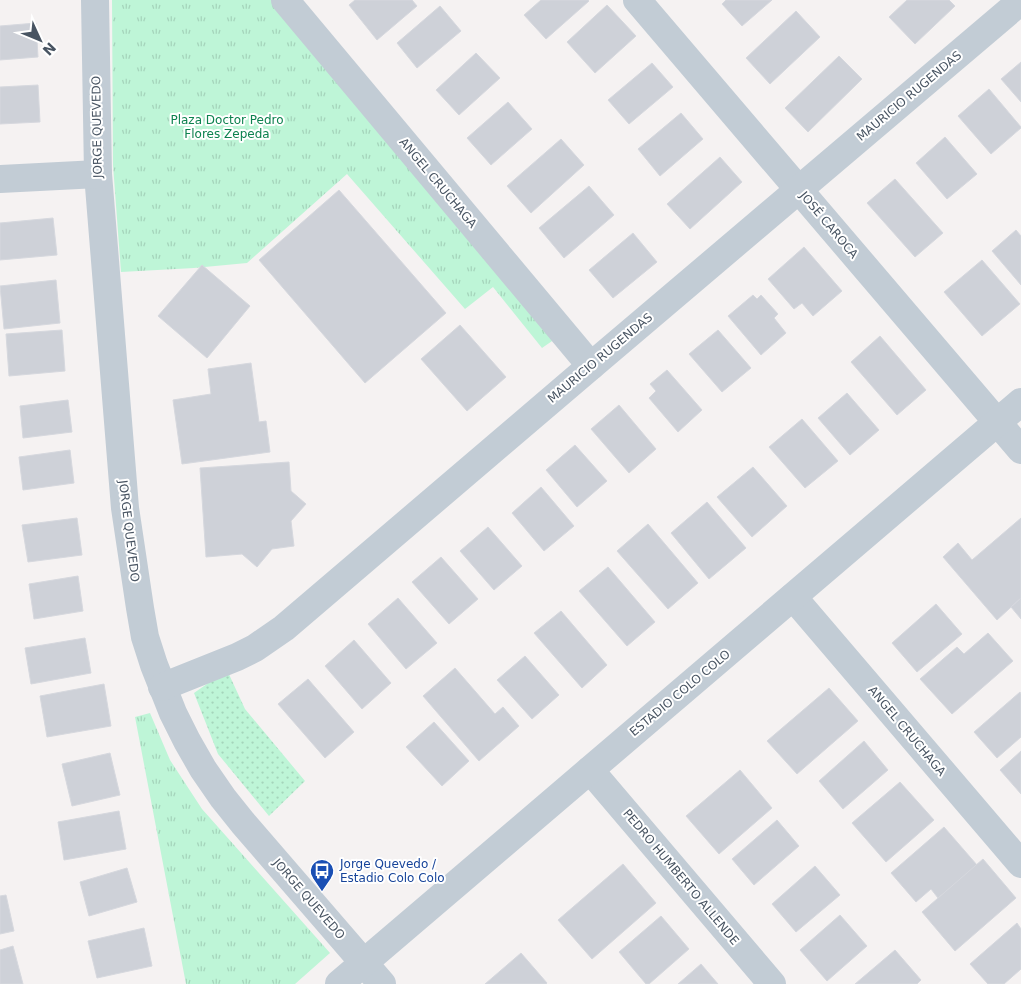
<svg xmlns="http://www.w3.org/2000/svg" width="1021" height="984" viewBox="0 0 1021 984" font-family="'DejaVu Sans',sans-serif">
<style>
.grass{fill:url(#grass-dots)}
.park{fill:url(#park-tufts)}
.building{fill:#ced1d8;stroke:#d6d8de}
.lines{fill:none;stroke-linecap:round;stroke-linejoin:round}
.minor{stroke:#c2ccd5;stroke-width:28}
.labels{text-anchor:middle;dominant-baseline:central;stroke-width:4;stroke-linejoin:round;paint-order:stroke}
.street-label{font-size:12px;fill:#485462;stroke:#fff}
.park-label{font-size:12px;fill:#0d824f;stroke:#fff}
.transit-label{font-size:12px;fill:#164399;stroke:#fff;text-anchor:start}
</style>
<defs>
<pattern id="grass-dots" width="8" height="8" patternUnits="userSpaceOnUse" patternTransform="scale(1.25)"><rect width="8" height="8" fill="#bef5d7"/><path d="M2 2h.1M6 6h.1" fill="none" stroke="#a5d4bb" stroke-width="1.8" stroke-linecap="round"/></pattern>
<pattern id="park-tufts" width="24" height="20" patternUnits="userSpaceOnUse" patternTransform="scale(1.25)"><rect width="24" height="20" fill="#bef5d7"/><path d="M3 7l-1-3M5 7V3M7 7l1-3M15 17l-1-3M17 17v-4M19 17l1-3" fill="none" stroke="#a5d4bb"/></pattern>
</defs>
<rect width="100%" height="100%" fill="#f5f2f2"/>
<path class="grass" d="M227,670L245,709L305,781L269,816L218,754L194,693Z"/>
<g class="park">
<path d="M112,0H271L555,339L542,348L493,287L465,309L347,174L247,263L194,268L121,272L113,165Z"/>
<path d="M150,713L170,760L202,809L330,953L295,984H186L135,717Z"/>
</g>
<g class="building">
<path d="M355,0H412L417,6L377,40L349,5Z"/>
<path d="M541,0H588L589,1L546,39L524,15Z"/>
<path d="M726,0H772L742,26L722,4Z"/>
<path d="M907,0H949L955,6L915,44L889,17Z"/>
<path d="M607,5L636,36L595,73L567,42Z"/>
<path d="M440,6L461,31L417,68L397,43Z"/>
<path d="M796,11L820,37L770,84L746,58Z"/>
<path d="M36,23L38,57L0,60V26Z"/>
<path d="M476,53L500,78L459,115L436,90Z"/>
<path d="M839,56L862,79L808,132L785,108Z"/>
<path d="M1021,62V102L1001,79Z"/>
<path d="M652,63L673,87L629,124L608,100Z"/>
<path d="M38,85L40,122L0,124V87Z"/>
<path d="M989,89L1021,127V128L991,154L958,116Z"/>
<path d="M508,102L532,129L491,165L467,138Z"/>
<path d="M681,113L703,139L660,176L638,149Z"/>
<path d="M945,137L977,174L947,199L916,163Z"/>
<path d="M561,139L584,165L531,213L507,186Z"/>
<path d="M720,157L742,182L690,229L667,204Z"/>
<path d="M895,179L943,233L915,257L867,203Z"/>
<path d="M589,186L614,215L564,258L539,228Z"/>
<path d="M339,190L446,313L365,383L259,260Z"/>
<path d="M53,218L57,255L0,260V223Z"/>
<path d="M1016,230L1021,236V285L992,251Z"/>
<path d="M633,233L657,262L613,298L589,270Z"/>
<path d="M804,247L842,291L813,316L802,303L794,309L768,279Z"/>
<path d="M982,260L1020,304L982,336L944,292Z"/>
<path d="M202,265L250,306L207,358L158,316Z"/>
<path d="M56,280L60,323L4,329L0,286Z"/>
<path d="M753,295L757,299L761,295L778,314L774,318L786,333L761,355L728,316Z"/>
<path d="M460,325L506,377L467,411L421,359Z"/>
<path d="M62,330L65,371L9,376L6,334Z"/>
<path d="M718,330L751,368L722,392L689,354Z"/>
<path d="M880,336L926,390L897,415L851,362Z"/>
<path d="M251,363L259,422L266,421L270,452L182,464L173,400L211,394L208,369Z"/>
<path d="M667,370L702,410L678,432L649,398L656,391L650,384Z"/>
<path d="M847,393L879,430L850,455L818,418Z"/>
<path d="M68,400L72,432L23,438L20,406Z"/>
<path d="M619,405L656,449L629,473L591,429Z"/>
<path d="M802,419L838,461L805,488L769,447Z"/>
<path d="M575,445L607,481L577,507L546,470Z"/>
<path d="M70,450L74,483L23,490L19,457Z"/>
<path d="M289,462L291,491L306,504L291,521L294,546L272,549L257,567L242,554L206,557L200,468Z"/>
<path d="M753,467L787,506L752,537L717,497Z"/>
<path d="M541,487L574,526L544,551L512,513Z"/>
<path d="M707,502L746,548L709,579L671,533Z"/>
<path d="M77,518L82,555L28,562L22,525Z"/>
<path d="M1021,518V598L997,620L943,557L958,543L972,560Z"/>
<path d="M648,524L698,583L668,609L617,551Z"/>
<path d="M488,527L522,566L494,590L460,551Z"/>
<path d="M441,557L478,599L449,624L412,582Z"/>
<path d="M608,567L655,622L627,646L579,591Z"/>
<path d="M78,576L83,611L34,619L29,584Z"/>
<path d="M398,598L437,643L406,669L368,624Z"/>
<path d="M1021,598V619L1011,607Z"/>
<path d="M936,604L962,634L917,672L892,643Z"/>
<path d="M561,611L607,665L582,688L534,633Z"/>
<path d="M988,633L1013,661L952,714L920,679L957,647L964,654Z"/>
<path d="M85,638L91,673L31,684L25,648Z"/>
<path d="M354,640L391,683L362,709L325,666Z"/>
<path d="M525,656L559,695L532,719L497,680Z"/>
<path d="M455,668L495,714L503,707L519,726L479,761L423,696Z"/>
<path d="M308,679L354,732L325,758L278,704Z"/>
<path d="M104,684L111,726L47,737L40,696Z"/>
<path d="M829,688L858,721L797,774L767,741Z"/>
<path d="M1020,692L1021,694V737L997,758L974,732Z"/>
<path d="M434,722L469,761L442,786L406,747Z"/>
<path d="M864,741L888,770L843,809L819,781Z"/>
<path d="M1021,751V794L1000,770Z"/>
<path d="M110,753L120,795L72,806L62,764Z"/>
<path d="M740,770L772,808L719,854L686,816Z"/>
<path d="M900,782L934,820L886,862L852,823Z"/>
<path d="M119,811L126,849L64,860L58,822Z"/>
<path d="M777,820L799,846L754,885L732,859Z"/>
<path d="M944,827L977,865L938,898L931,889L916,902L891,873Z"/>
<path d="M983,859L1016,898L955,951L922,912Z"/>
<path d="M623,864L656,903L592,959L558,920Z"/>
<path d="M815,866L840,895L796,932L772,904Z"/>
<path d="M127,868L137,902L89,916L80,882Z"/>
<path d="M6,895L14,931L0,934V896Z"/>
<path d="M840,915L867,946L827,981L800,950Z"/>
<path d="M661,916L689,949L649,984H646L619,952Z"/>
<path d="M1017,923L1021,929V969L1004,984H988L970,964Z"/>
<path d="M144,928L152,966L97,978L88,941Z"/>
<path d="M13,946L23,984H0V950Z"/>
<path d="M895,950L921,980L917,984H855Z"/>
<path d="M521,953L547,983L546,984H485Z"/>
<path d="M701,964L718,984H678Z"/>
</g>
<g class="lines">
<g class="minor">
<path d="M95,0L98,174L125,508L140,608L145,637L154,665L173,713L187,741L203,769L223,798L243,823L382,984"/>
<path d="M285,0L591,366"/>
<path d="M637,0L1021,450"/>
<path d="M0,179L98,174"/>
<path d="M793,597L1021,864"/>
<path d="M162,687L237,657L255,648L284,628L591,366L1021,1"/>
<path d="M590,770L772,984"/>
<path d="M339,984L1021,402"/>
</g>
</g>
<defs>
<g id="bus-pin" transform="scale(1.25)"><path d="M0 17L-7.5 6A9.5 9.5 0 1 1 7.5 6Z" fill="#1a4fb4" stroke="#fff"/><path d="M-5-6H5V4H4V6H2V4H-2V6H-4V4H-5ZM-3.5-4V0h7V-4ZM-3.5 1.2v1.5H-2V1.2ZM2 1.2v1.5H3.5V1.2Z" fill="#fff"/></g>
</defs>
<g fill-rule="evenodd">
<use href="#bus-pin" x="322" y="871"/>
</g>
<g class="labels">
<g class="street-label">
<text transform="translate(909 96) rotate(-40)">MAURICIO RUGENDAS</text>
<text transform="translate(97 127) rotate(-91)">JORGE QUEVEDO</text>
<text transform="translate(438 183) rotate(50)">ANGEL CRUCHAGA</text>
<text transform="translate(829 225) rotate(50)">JOSÉ CAROCA</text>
<text transform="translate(600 358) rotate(-40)">MAURICIO RUGENDAS</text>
<text transform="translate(129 531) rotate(83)">JORGE QUEVEDO</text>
<text transform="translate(680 693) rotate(-40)">ESTADIO COLO COLO</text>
<text transform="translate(907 731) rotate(50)">ANGEL CRUCHAGA</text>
<text transform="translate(681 877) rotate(50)">PEDRO HUMBERTO ALLENDE</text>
<text transform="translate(309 899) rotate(49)">JORGE QUEVEDO</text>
</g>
<g class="park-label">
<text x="227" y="120">Plaza Doctor Pedro<tspan x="227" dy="14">Flores Zepeda</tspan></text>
</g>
<g class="transit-label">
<text x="340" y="864">Jorge Quevedo /<tspan x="340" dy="14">Estadio Colo Colo</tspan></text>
</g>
</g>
<g transform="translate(40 40) rotate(134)" stroke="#ffffff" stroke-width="4" paint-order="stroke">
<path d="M0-4L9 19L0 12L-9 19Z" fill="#485462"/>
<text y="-8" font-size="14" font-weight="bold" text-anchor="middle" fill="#485462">N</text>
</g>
</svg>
